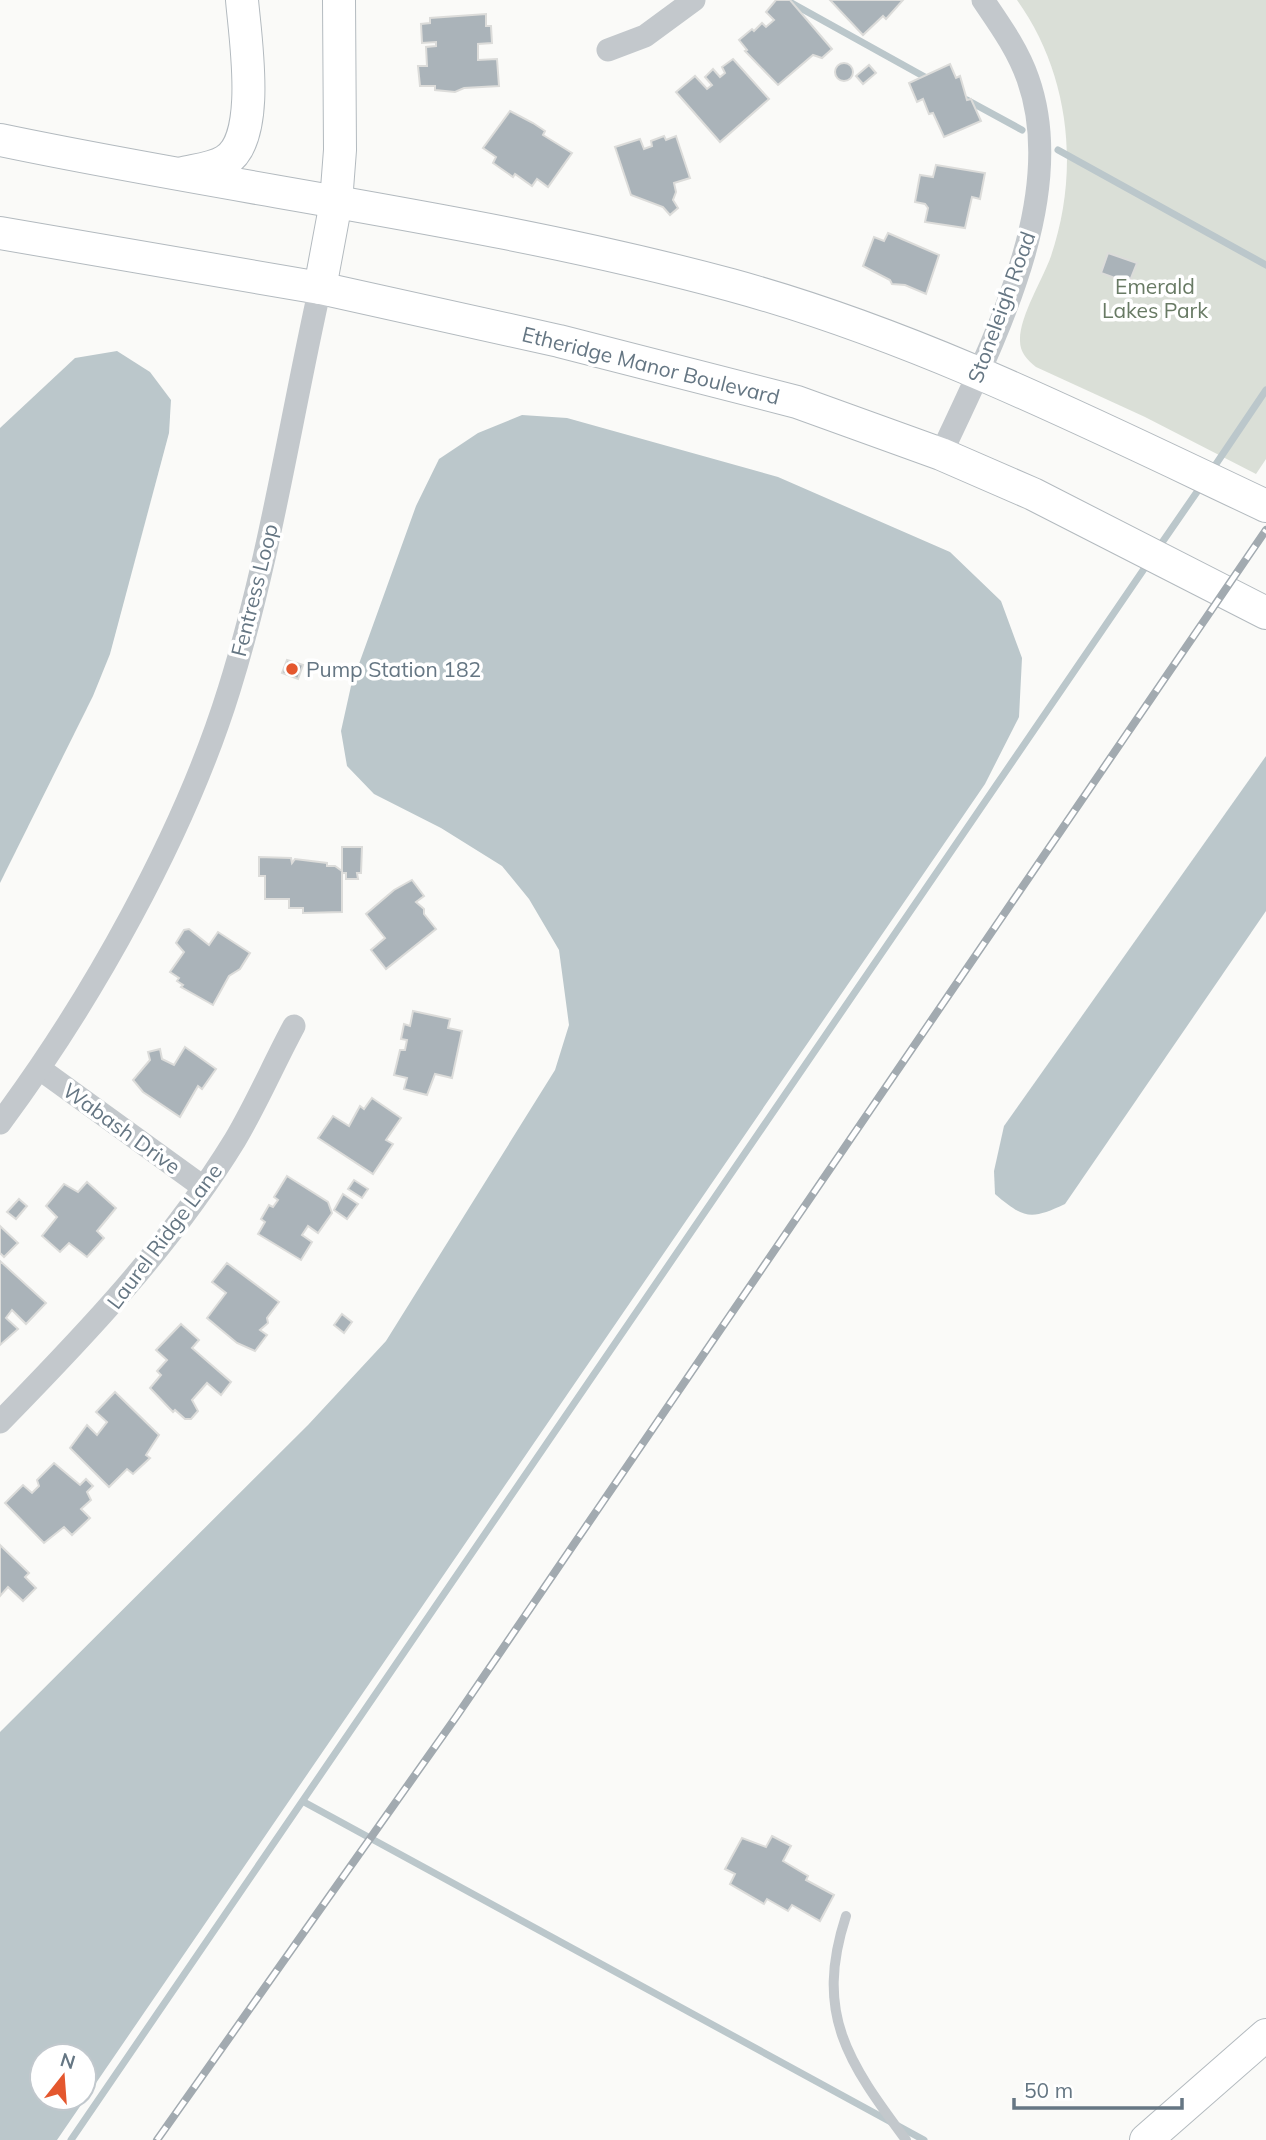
<svg xmlns="http://www.w3.org/2000/svg" width="1266" height="2140" viewBox="0 0 1266 2140" font-family="Mulish,sans-serif">
<style>
.green{fill:#dadfd7}
.water{fill:#bbc7cb;fill-rule:evenodd}
.lines{fill:none;stroke-linecap:round;stroke-linejoin:round}
.stream{stroke:#bbc7cb;stroke-width:7}
.building{fill:#aab3b9;stroke:#dcdcda;stroke-width:2}
.secondary-casing{stroke:#b3babf;stroke-width:34}
.lane{stroke:#c3c8cc;stroke-width:10}
.street{stroke:#c3c8cc;stroke-width:23}
.secondary{stroke:#fff;stroke-width:32}
.rail-casing{stroke:#a2aab0;stroke-width:8}
.rail{stroke:#fff;stroke-width:5;stroke-dasharray:16;stroke-linecap:butt}
.poi-dot{fill:#e4572e;stroke:#fff;stroke-width:2.5}
.labels{text-anchor:middle;dominant-baseline:central;stroke-width:7;stroke-linejoin:round;paint-order:stroke}
.park-label{font-size:21px;fill:#687a64;stroke:#fff}
.street-label{font-size:21px;fill:#657683;stroke:#fff}
.poi-label{font-size:21px;fill:#657683;stroke:#fff;text-anchor:start}
</style>
<rect width="100%" height="100%" fill="#fafaf8"/>
<path class="green" d="M1017,0H1266V459L1256,474L1145,417L1036,367C1027,360 1020,352 1020,341C1019,317 1043,279 1051,256C1080,171 1070,74 1017,0Z"/>
<g class="water">
<path d="M117,351L150,372L171,400L169,433L110,654L93,696L0,883V428L75,358Z"/>
<path d="M522,415L567,418L778,477L950,552L1001,601L1022,658L1019,717L985,784L57,2140H0V1732L308,1425L386,1341L555,1070L569,1025L559,950L529,899L502,866L441,828L374,794L347,766L341,731L351,686L416,506L439,459L478,433ZM42,2056H84V2098H42Z"/>
<path d="M1266,756V911L1065,1204C1031,1220 1024,1219 995,1194L994,1171L1004,1126Z"/>
</g>
<g class="lines">
<g class="stream">
<path d="M786,0L932,81"/>
<path d="M967,100L1022,130"/>
<path d="M1058,150L1266,265"/>
<path d="M1214,467L1266,390"/>
<path d="M1161,544L1199,489"/>
<path d="M304,1802L924,2140"/>
<path d="M71,2140L1146,566"/>
</g>
</g>
<g class="building">
<path d="M776,0H790L832,49L822,58L813,55L778,85L745,51L747,50L739,40L752,29L754,31L762,23L766,27L774,20L766,12Z"/>
<path d="M830,0H903L886,19L883,16L863,35Z"/>
<path d="M486,14V26H491L492,43L478,44V60L497,59L499,86L464,88L455,92L435,90V86H420L418,66H427L426,47L436,46V42L422,43L421,24L430,23V18Z"/>
<path d="M733,59L769,99L720,142L676,92L695,76L707,89L712,85L705,77L713,69L720,77L725,73L722,67Z"/>
<circle cx="844" cy="72" r="9"/>
<path d="M950,64L956,78L960,76L967,100L971,99L981,121L944,137L933,113L929,114L923,99L917,102L909,83Z"/>
<path d="M869,65L876,73L863,84L856,76Z"/>
<path d="M510,111L533,123L545,131L543,135L572,153L548,187L537,179L532,186L515,174L513,177L493,163L496,157L483,148Z"/>
<path d="M664,136L666,140L676,136L690,178L674,183L676,192L673,200L678,208L670,215L663,207L631,195L615,147L640,139L644,149L652,146L651,141Z"/>
<path d="M936,165L985,173L980,199L972,197L965,228L925,222L928,208L925,204L915,202L920,175L933,177Z"/>
<path d="M888,233L939,255L926,294L905,285L892,284L890,280L863,266L874,237L884,241Z"/>
<path d="M1108,253L1137,263L1129,283L1101,273Z"/>
<path d="M287,660L303,665L298,679L282,673Z"/>
<path d="M342,847H362L361,873H357L358,879H346V873H342V912L303,913V908H289V899H265V876H259V857L291,858L292,863L295,859L327,863V866H335L342,871Z"/>
<path d="M412,880L424,896L416,902L424,909V914L436,929L386,969L371,950L385,938L366,914L394,890Z"/>
<path d="M189,929L209,945L218,932L250,953L240,969L229,976L213,1005L181,987L183,985L177,981L179,978L170,972L184,952L176,943L184,930Z"/>
<path d="M413,1011L450,1019L448,1028L462,1031L452,1078L435,1074L427,1095L404,1089L407,1078L394,1075L400,1050H405L407,1040L401,1039L404,1024L410,1026Z"/>
<path d="M185,1047L216,1069L202,1089L198,1086L180,1117L143,1092L133,1080L150,1060L148,1052L160,1049L162,1059L174,1065Z"/>
<path d="M372,1098L401,1118L386,1140L393,1144L373,1174L318,1138L333,1116L349,1126L360,1106L364,1109Z"/>
<path d="M287,1176L328,1202L332,1213L318,1233L308,1226L302,1235L312,1242L301,1260L258,1234L265,1222L261,1219L269,1205L273,1207L278,1200L274,1197Z"/>
<path d="M354,1180L368,1189L362,1198L348,1189Z"/>
<path d="M87,1182L116,1208L97,1231L104,1238L87,1257L69,1243L60,1252L42,1236L57,1217L46,1206L64,1184L78,1192Z"/>
<path d="M343,1194L358,1204L347,1219L334,1210Z"/>
<path d="M19,1199L27,1206L16,1219L7,1212Z"/>
<path d="M0,1226L18,1243L4,1257L0,1253Z"/>
<path d="M0,1261L46,1303L26,1324L12,1310L6,1318L18,1329L0,1345Z"/>
<path d="M227,1263L279,1302L267,1318L268,1323L260,1330L267,1335L255,1351L237,1343L207,1318L226,1293L212,1282Z"/>
<path d="M342,1314L352,1322L344,1333L334,1325Z"/>
<path d="M181,1324L199,1340L192,1348L231,1382L221,1395L207,1383L192,1400L198,1411L191,1419H185L175,1410L173,1412L150,1388L161,1375L157,1371L167,1360L156,1350Z"/>
<path d="M115,1392L159,1435L146,1455L150,1458L133,1474L127,1469L109,1487L70,1448L87,1425L97,1435L107,1422L96,1412Z"/>
<path d="M54,1463L80,1485L86,1479L93,1486L87,1492L91,1500L81,1509L90,1518L72,1535L64,1527L44,1543L5,1503L23,1485L32,1493L39,1486L37,1480Z"/>
<path d="M0,1545L29,1573L25,1577L36,1588L23,1601L8,1587L0,1596Z"/>
<path d="M772,1836L791,1846L783,1861L808,1876L806,1880L834,1895L820,1921L792,1905L788,1911L767,1899L764,1904L730,1884L735,1874L725,1869L742,1838L766,1847Z"/>
</g>
<g class="lines">
<g class="secondary-casing">
<g id="secondary">
<path d="M0,140C243,191 491,220 731,285C918,336 1092,424 1266,506"/>
<path d="M183,173C196,170 214,168 225,161C262,140 245,37 242,0"/>
<path d="M0,233L320,288L559,341L797,402L941,454L1033,494L1266,613"/>
<path d="M320,288L336,202L340,150L339,0"/>
<path d="M1146,2140L1266,2035"/>
</g>
</g>
<path class="lane" d="M846,1916C814,2014 848,2062 906,2140"/>
<g class="street">
<path d="M608,50L645,36L694,0"/>
<path d="M941,454C991,346 1070,198 1028,79C1018,50 1000,25 983,0"/>
<path d="M40,1069L203,1187"/>
<path d="M0,1123C91,1001 184,835 229,690C270,559 290,422 320,288"/>
<path d="M0,1422C86,1334 170,1246 235,1140C257,1103 274,1063 294,1026"/>
</g>
<use href="#secondary" class="secondary"/>
<g class="rail-casing">
<path id="rail" d="M157,2140L456,1717L1266,530"/>
</g>
<use href="#rail" class="rail"/>
</g>
<circle class="poi-dot" cx="292" cy="669" r="7"/>
<g class="labels">
<g class="park-label">
<text x="1155" y="286">Emerald<tspan x="1155" dy="24">Lakes Park</tspan></text>
</g>
<g class="street-label">
<text transform="translate(1001 307) rotate(-70)">Stoneleigh Road</text>
<text transform="translate(651 365) rotate(14)">Etheridge Manor Boulevard</text>
<text transform="translate(254 590) rotate(-76)">Fentress Loop</text>
<text transform="translate(122 1128) rotate(36)">Wabash Drive</text>
<text transform="translate(164 1236) rotate(-53)">Laurel Ridge Lane</text>
</g>
<g class="poi-label">
<text x="306" y="669">Pump Station 182</text>
</g>
</g>
<g transform="translate(63 2077) rotate(17)"><circle r="33" fill="#ffffff" stroke="#c1c8cd" stroke-width="2"/>
<path d="M0-5L12 26L0 18L-12 26Z" fill="#e4572e"/>
<text y="-10" font-size="19" font-weight="bold" text-anchor="middle" fill="#657683">N</text>
</g>
<path d="M1014 2098v10h168v-10" fill="none" stroke="#657683" stroke-width="3.5"/>
<text x="1024" y="2098" font-size="21" fill="#657683" stroke="#ffffff" stroke-width="5" paint-order="stroke">50 m</text>
</svg>
